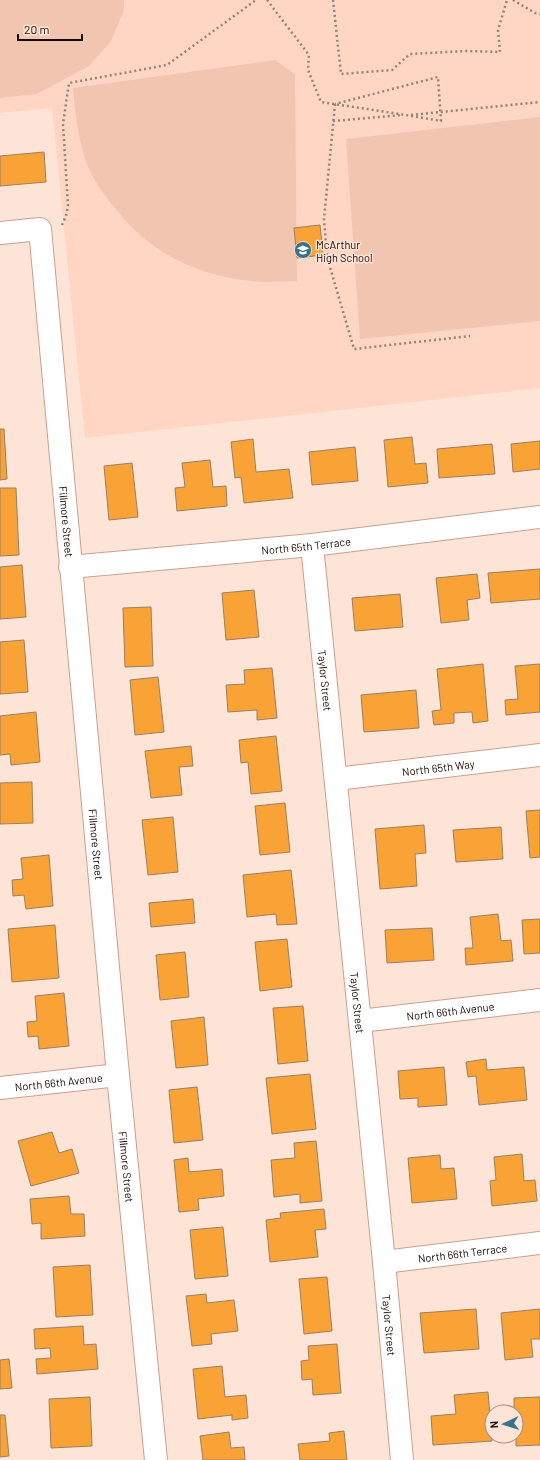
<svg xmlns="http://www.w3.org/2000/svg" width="540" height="1460" viewBox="0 0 540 1460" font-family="Barlow,sans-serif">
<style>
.built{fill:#fed6c3}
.green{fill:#f1c5b0}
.building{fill:#f9a337;stroke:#9b7e61}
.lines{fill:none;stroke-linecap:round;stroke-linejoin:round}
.street-casing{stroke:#c9a18d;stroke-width:24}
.path{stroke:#968278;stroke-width:2.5;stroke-dasharray:2 3;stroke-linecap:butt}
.street{stroke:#fff;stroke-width:22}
.labels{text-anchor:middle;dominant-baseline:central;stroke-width:3;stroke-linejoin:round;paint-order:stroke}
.poi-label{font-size:11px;fill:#190b05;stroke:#fee4d7;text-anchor:start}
.street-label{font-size:11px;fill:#190b05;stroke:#fee4d7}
</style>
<rect width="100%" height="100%" fill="#fee4d7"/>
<path class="built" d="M0,0H540V388L85,438L52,108L0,113Z"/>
<g class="green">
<path d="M0,0H124V10L111,41L89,66L37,94L0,98Z"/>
<path d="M275,60L295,74L297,281C286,281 275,282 264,282C204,279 152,256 115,208C103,194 91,177 85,159C78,136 75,112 73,88Z"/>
<path d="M540,117V321L360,339L346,139Z"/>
</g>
<g class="building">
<path d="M44,152L46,182L0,186V156Z"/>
<path d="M320,225L323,255L297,258L294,228Z"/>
<path d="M0,429H4L7,479L0,480Z"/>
<path d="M412,437L415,464L426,463L428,483L388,487L384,440Z"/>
<path d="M253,439L256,472L289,469L293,498L244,503L241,477L235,478L231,442Z"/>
<path d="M540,441V469L513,472L511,444Z"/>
<path d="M492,444L495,474L439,478L437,449Z"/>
<path d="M355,447L358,481L312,485L309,452Z"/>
<path d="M210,460L213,487L226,486L227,506L177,511L175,488L185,487L182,463Z"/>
<path d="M132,463L138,517L109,520L104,466Z"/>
<path d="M0,488H16L19,555L0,556Z"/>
<path d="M22,565L26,617L0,619V567Z"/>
<path d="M540,569V599L491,603L488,573Z"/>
<path d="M477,574L480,598L467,600L469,620L441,623L436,578Z"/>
<path d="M254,590L259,637L226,640L222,593Z"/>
<path d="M400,594L403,627L355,631L352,598Z"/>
<path d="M151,607L153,666L125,667L123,608Z"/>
<path d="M24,640L28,692L0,694V642Z"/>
<path d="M483,664L488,721L473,723L472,712L454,713V723L434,725L432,711L441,710L437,669Z"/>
<path d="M540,664V712L506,715L505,700L518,699L515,666Z"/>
<path d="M272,668L277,718L257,720V710L228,712L226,685L245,684L244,670Z"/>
<path d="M158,677L164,732L135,735L130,680Z"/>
<path d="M416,690L419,728L364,732L361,695Z"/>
<path d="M36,712L40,762L11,765L10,754L0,755V716Z"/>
<path d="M276,736L282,791L251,794L248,762L241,763L239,740Z"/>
<path d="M191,746L193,766L179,767L182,795L151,798L145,751Z"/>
<path d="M32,782L33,823L0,824V783Z"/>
<path d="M285,803L290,852L260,855L255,806Z"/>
<path d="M540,810V857L530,858L526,811Z"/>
<path d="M173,817L178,872L148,875L142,820Z"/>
<path d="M424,825L426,853L415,854L417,886L380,889L375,829Z"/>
<path d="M501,827L503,859L456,862L453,830Z"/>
<path d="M49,855L53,906L26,909L24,895L13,896L12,880L23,879L21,858Z"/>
<path d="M291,870L297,924L277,925L276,914L247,917L243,875Z"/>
<path d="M193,899L195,923L151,927L149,903Z"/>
<path d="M498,914L501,941L511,940L513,961L466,965L465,948H473L470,917Z"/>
<path d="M540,919V953L524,954L522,920Z"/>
<path d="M55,925L59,978L12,982L8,929Z"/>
<path d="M432,928L434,960L387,963L385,930Z"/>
<path d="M287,939L292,987L260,991L255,942Z"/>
<path d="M185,952L189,997L160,1000L156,955Z"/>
<path d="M64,993L69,1046L39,1049L38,1036L28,1037L27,1022L37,1021L35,996Z"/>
<path d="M303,1006L308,1061L278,1064L273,1008Z"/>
<path d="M204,1017L208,1065L176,1068L171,1021Z"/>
<path d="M486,1059L487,1070L524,1067L527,1100L479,1105L476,1076L468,1077L466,1062Z"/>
<path d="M444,1067L447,1105L418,1107V1098L400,1099L398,1071Z"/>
<path d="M310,1074L316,1129L272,1134L266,1078Z"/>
<path d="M197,1087L203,1140L174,1143L169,1090Z"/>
<path d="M52,1132L59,1153L72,1149L79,1173L31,1186L18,1141Z"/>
<path d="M316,1141L322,1201L300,1203V1194L274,1197L271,1160L295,1158L294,1143Z"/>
<path d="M522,1154L524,1181L535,1180L537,1201L492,1206L490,1181L496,1180L494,1157Z"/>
<path d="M440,1155L441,1169L454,1168L457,1199L412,1203L408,1158Z"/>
<path d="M188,1158L189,1172L222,1169L224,1196L198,1199L199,1210L179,1212L174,1160Z"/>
<path d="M69,1196L71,1214H84L85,1236L41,1239V1223L32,1224L30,1199Z"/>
<path d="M324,1209L326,1229L315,1230L318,1257L270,1262L266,1220L281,1218L280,1213Z"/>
<path d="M223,1227L228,1276L195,1279L190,1230Z"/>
<path d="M90,1265L93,1315L56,1317L53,1267Z"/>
<path d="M327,1277L332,1331L304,1334L299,1279Z"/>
<path d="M206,1294L207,1303L234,1300L238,1331L211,1334L212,1344L192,1346L186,1296Z"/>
<path d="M476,1309L479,1349L424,1353L420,1313Z"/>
<path d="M540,1309V1339H531L533,1357L505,1360L501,1313Z"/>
<path d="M83,1326L84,1345L96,1344L98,1369L37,1374L36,1359L51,1358L50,1348L35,1349L34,1329Z"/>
<path d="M337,1344L341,1393L313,1395L312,1379L302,1380L301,1361L309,1360L308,1346Z"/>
<path d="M9,1359L12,1388L0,1389V1360Z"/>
<path d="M222,1366L225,1397L246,1395L248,1418L232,1420V1415L198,1419L193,1369Z"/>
<path d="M488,1392L492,1441L433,1445L431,1416L456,1414L454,1395Z"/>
<path d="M90,1397L92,1446L51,1448L49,1399Z"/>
<path d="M540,1397V1445L516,1446V1412H514V1398Z"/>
<path d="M0,1415H5L9,1456L0,1457Z"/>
<path d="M344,1431L347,1460H300L298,1444L330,1441L329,1433Z"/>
<path d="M229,1432L231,1448L244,1447L245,1460H203L200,1436Z"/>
</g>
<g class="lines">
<g class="street-casing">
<g id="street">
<path id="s1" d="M0,233L40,229L118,1075L156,1460"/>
<path id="s2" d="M312,545L384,1262L402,1460"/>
<path id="s3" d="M70,567L312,545L540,517"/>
<path id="s4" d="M336,779L540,755"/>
<path id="s5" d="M360,1021L540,1000"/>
<path id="s6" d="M0,1088L118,1075"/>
<path id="s7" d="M384,1262L540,1243"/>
</g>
</g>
<g class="path">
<path d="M267,0L309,55L308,70L321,102C361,108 401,114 441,121L438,77L335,104"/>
<path d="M333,0L341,74L392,70L410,54L466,51L500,52L498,30L507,0"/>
<path d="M513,0L535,13L540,14"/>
<path d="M335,104L324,219L327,257L354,349L470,336"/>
<path d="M411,115L540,102"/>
<path d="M333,121L402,115"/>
<path d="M62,225L66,216L68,206L63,124L69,83L167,65L256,0"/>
</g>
<use href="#street" class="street"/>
</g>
<defs>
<g id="school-disc" transform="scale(0.9)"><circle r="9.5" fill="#37728a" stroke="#fee4d7"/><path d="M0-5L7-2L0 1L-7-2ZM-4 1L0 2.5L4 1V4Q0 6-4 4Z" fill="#fff"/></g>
</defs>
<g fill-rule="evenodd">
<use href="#school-disc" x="303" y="250"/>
</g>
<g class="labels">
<g class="poi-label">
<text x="316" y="244">McArthur<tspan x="316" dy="13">High School</tspan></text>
</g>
<g class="street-label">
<text stroke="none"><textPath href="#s1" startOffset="334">Fillmore Street</textPath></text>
<text stroke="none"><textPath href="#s3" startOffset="237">North 65th Terrace</textPath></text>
<text stroke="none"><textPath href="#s2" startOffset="136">Taylor Street</textPath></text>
<text stroke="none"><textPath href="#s4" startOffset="103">North 65th Way</textPath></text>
<text stroke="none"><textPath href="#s1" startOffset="658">Fillmore Street</textPath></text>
<text stroke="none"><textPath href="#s2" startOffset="460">Taylor Street</textPath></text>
<text stroke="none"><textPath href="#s5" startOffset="91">North 66th Avenue</textPath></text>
<text stroke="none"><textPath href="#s6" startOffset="59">North 66th Avenue</textPath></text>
<text stroke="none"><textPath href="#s1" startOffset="982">Fillmore Street</textPath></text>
<text stroke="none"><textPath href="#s7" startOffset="79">North 66th Terrace</textPath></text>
<text stroke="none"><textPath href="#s2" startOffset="784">Taylor Street</textPath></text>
</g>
</g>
<g transform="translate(504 1424) rotate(266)"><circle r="19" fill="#fee4d7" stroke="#a28d83"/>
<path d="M0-3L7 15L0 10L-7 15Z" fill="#37728a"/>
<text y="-6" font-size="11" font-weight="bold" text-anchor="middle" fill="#190b05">N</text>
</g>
<path d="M18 34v6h64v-6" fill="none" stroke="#190b05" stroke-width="2"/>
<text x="24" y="34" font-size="12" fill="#190b05" stroke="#fee4d7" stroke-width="3" paint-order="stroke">20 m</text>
</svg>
